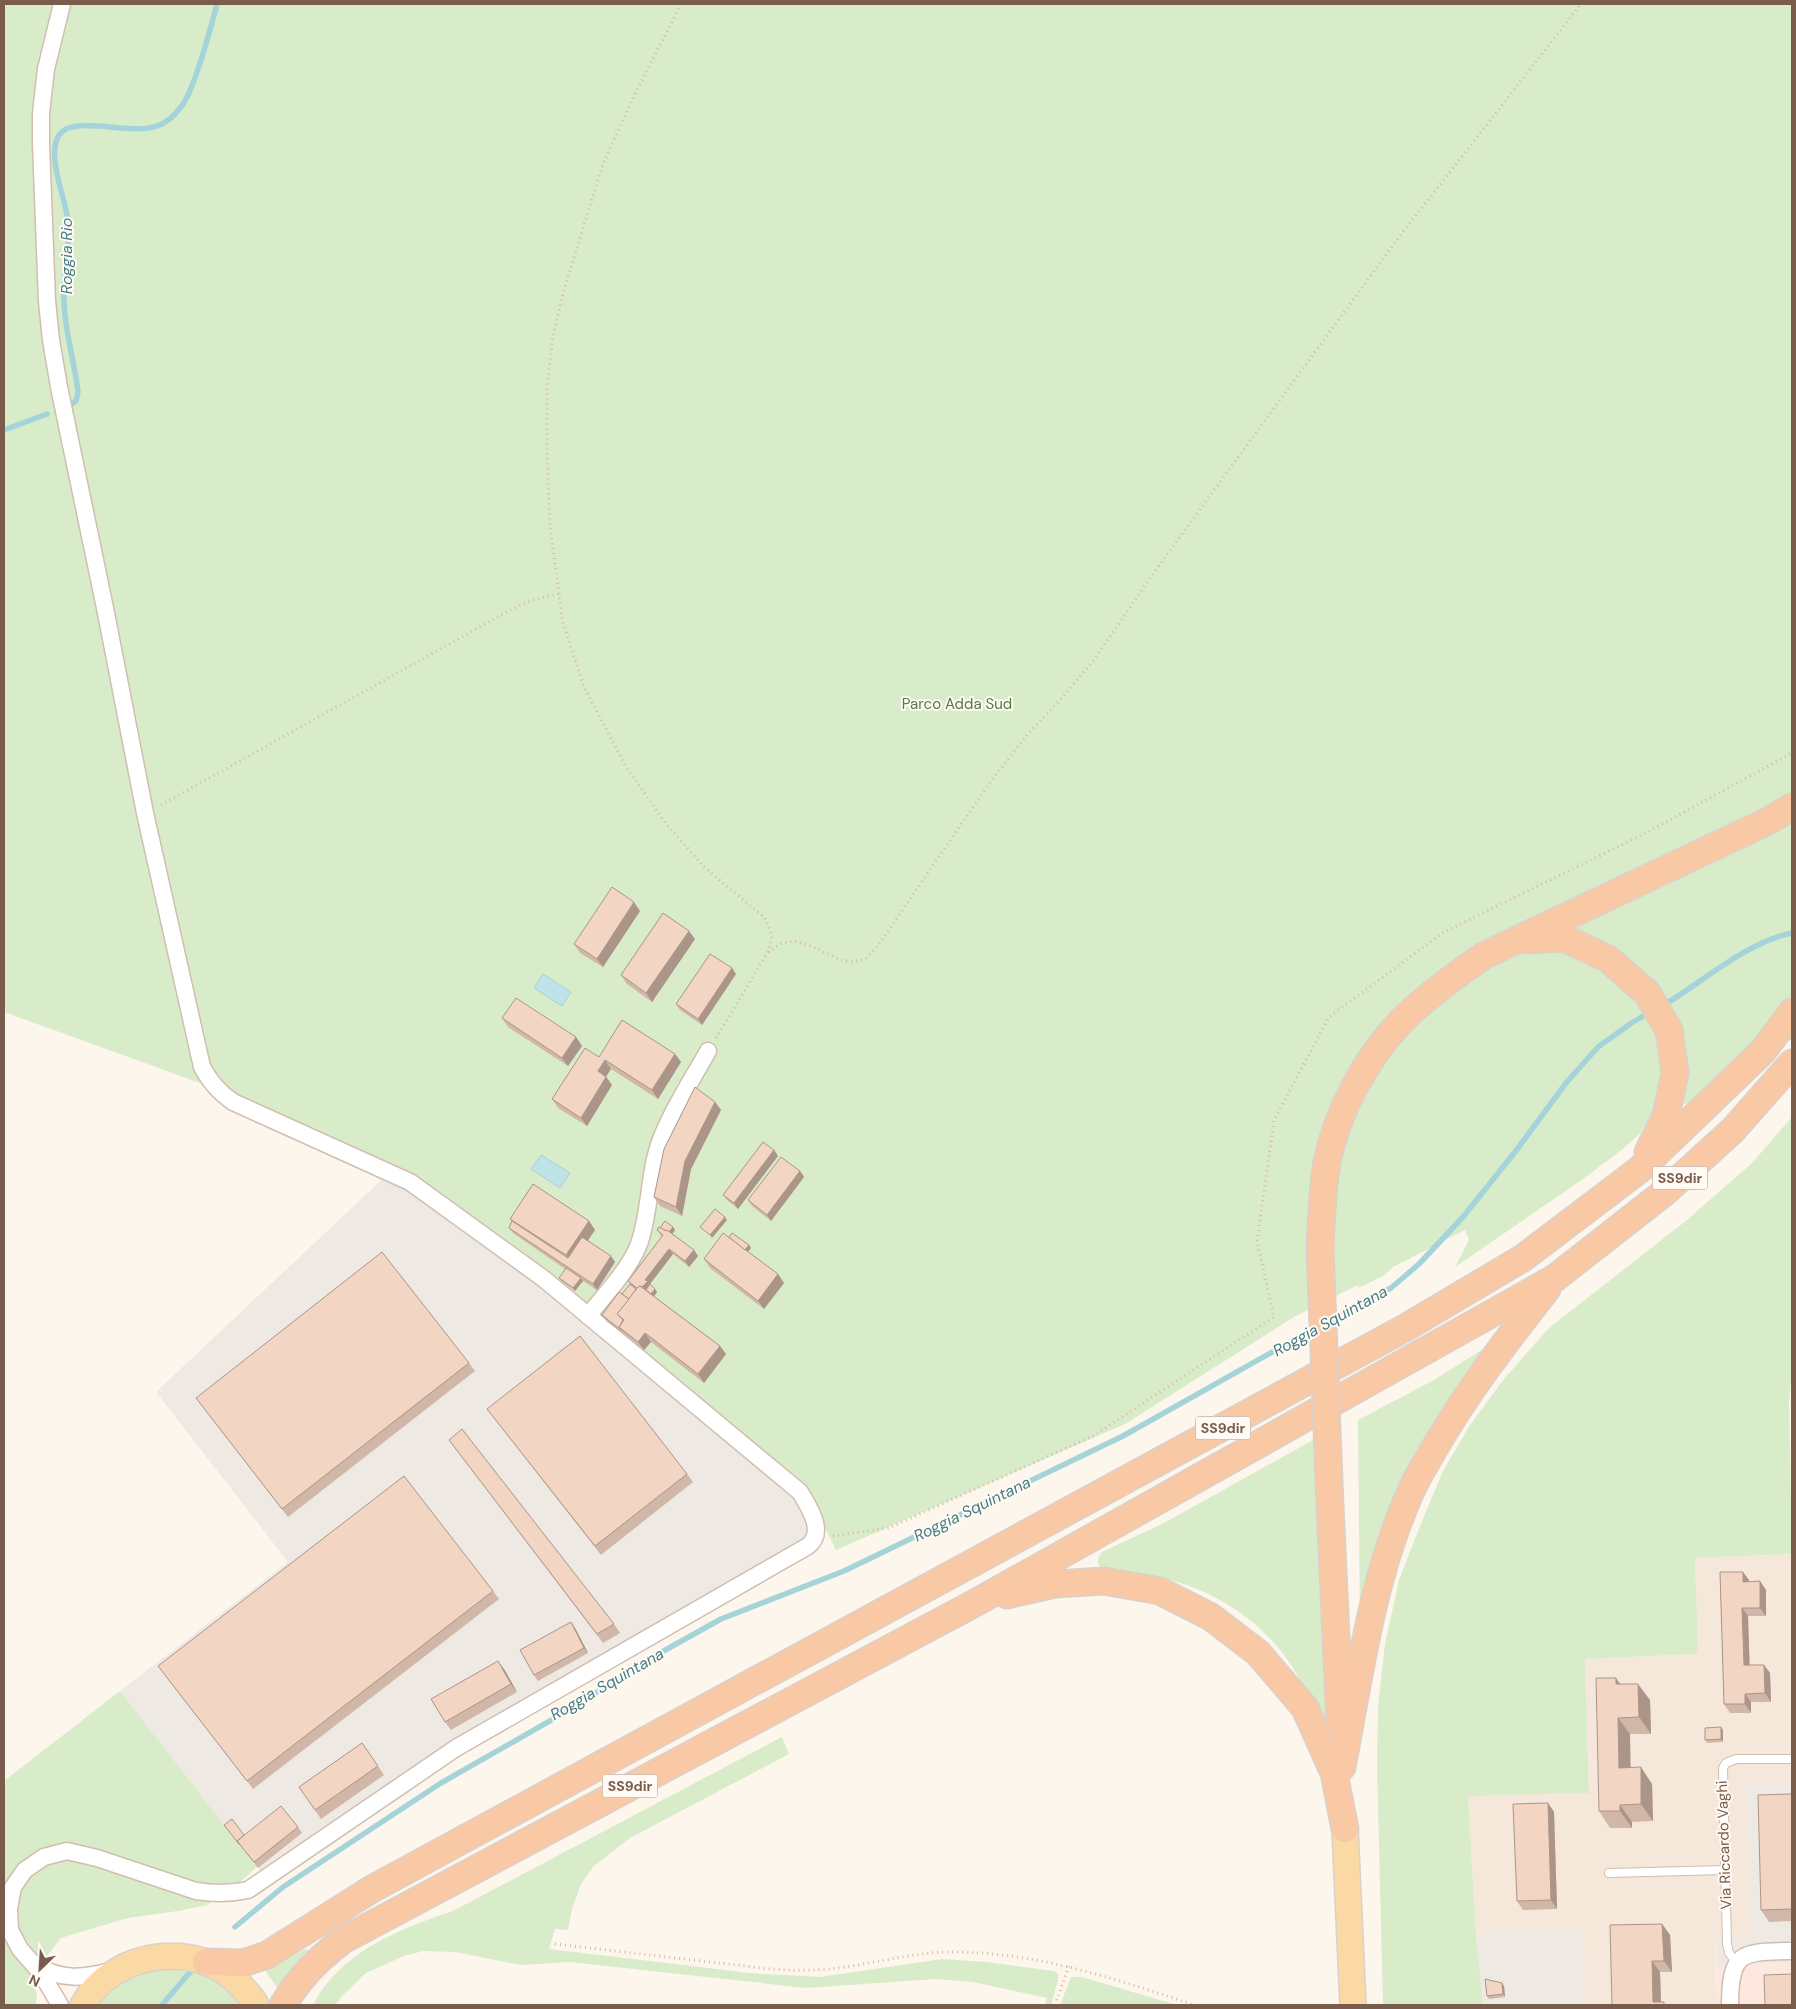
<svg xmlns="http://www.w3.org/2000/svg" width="1796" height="2009" viewBox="0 0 1796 2009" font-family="'DM Sans',sans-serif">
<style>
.residential{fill:#f5e8da}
.commercial{fill:#fde8e0}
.industrial{fill:#efe9e4}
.green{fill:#d8ecc9}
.water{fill:#bfe3e8;stroke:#a5d3da}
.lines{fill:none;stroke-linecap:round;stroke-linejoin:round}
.stream{stroke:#a5d3da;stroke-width:5.5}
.service-casing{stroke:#d1beb0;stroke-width:10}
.minor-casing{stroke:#d1beb0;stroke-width:19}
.primary-casing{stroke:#dad1cd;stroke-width:28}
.trunk-casing{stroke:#dad1cd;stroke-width:29}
.path{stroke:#d9b8a5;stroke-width:3;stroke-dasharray:1 4;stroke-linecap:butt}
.service{stroke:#fff;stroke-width:8}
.minor{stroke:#fff;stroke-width:16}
.primary{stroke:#fbd9a5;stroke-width:25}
.trunk{stroke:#f9c8a4;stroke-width:26}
.trunk-bridge-casing{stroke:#dad1cd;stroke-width:29;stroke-linecap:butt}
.trunk-bridge{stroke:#f9c8a4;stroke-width:26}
.wall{fill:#d1b7a8}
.shaded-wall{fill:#aa9588}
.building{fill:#f3d5c3;stroke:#aa9588}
.labels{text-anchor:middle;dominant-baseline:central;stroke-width:4;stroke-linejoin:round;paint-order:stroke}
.shield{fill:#fffaf3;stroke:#a28b7f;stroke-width:1}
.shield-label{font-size:14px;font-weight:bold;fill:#7a5c4d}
.park-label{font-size:15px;fill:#537a41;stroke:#fffaf3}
.street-label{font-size:15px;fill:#7a5c4d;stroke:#fffaf3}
.water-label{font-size:16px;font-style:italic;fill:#437c86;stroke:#fffaf3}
</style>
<rect width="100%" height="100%" fill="#fdf6ec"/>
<path class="residential" d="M1792,1554V1784H1746L1751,1938L1715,1939L1716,2005H1586L1583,1929L1476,1933L1468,1795L1589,1793L1585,1659L1697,1654L1695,1558Z"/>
<path class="commercial" d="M1792,1963V2005H1716V1965Z"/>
<g class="industrial">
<path d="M390,1172L410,1182L800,1492L815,1538L456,1748L268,1878L257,1867L120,1691L288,1562L156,1392Z"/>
<path d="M1746,1784H1792V1963L1716,1965L1715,1939L1751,1937Z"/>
<path d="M1583,1929L1586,2005H1483L1476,1933Z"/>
</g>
<g class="green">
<path d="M4,4H1792V1039L1703,1091L1689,1105L1682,1103L1644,1126L1641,1133L1624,1148L1583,1179L1455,1267L1469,1240L1465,1230L1393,1267L1383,1276L1359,1288L1358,1285L1294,1317L1125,1424L836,1550L808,1492L548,1273L411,1172L236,1096L4,1012Z"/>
<path d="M1792,1117V1371L1789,1400L1792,1554L1695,1558L1698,1654L1585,1659L1589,1793L1468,1796L1476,1933L1483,2005H1383L1377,1768L1378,1706L1385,1644L1399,1580L1422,1521L1443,1471L1470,1425L1504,1379L1549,1328L1687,1220L1752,1163Z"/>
<path d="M1499,1339L1452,1400L1415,1454L1394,1501L1360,1629L1358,1420L1434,1380Z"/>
<path d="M1313,1440L1326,1673L1331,1733L1323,1735C1317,1719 1311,1702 1303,1686C1280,1639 1239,1605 1192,1587C1181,1583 1169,1579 1159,1577C1143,1574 1115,1576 1102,1568C1095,1564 1098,1557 1102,1552L1164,1523Z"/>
<path d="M120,1691L257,1867L241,1881L207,1905L178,1911L128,1918L61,1938L31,1976L37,1994L36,2005H4V1781Z"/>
<path d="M782,1737L789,1754L630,1838L594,1866L581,1884L572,1909L568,1930L555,1929L549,1949L750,1973L820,1977L942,1959L986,1962L1054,1971L1058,1974V1980L1051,2005H1045L1047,1998L973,1982L936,1979L806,1988L570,1962L520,1965L456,1952L423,1951L404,1956L366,1973L344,1994L335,2005H313C340,1952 399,1929 453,1911Z"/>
<path d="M306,1949L310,1952L278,1989L264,1969Z"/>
<path d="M153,1961L216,1972L249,2005H89Z"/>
<path d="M1071,1977H1082L1177,2005H1060Z"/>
</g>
<g class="water">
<path d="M543,974L571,992L562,1006L534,988Z"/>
<path d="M541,1155L570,1173L560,1188L531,1169Z"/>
</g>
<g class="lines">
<g class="stream">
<path d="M69,406L76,401L78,392C74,358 62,322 64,287C65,265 71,243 68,220C65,197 46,155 59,135C72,114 132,136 157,126C166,123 175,115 181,107C194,91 211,27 217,4"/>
<path d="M4,430L47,414"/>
<path d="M1667,1003C1705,980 1749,941 1792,933"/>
<path d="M1330,1320L1391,1288L1419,1264L1463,1217L1515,1152L1566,1083L1598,1047L1630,1024L1645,1015"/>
<path d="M235,1927L283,1887L441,1783L562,1714L651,1658L721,1619L844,1571L1123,1436L1315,1328"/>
<path d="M162,2005L191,1971"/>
</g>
<g class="service-casing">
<g id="service">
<path d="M1609,1873L1725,1870"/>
<path d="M1737,1963L1729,1953L1727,1944L1723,1768L1726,1763L1736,1759H1792"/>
</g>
</g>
<g class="minor-casing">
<g id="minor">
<path d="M588,1316C605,1294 629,1270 639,1244C651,1210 648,1173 661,1139C673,1108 692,1080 708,1051"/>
<path d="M37,1965C60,1981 85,1978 111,1971"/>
<path d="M60,2005L41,1973L20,1949L10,1930L9,1909L13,1887L25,1870L44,1857L67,1851L97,1858L196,1891C215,1894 230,1894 248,1890L456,1748L808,1546C826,1532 809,1507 800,1492L544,1279L410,1182L233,1102C219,1092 211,1083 202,1067L145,813L105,608L59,387L51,340L47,301L41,144V113L46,69L62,4"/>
<path d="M1730,2005C1730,1950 1743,1952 1792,1951"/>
</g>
</g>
<g class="primary-casing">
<g id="primary">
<path d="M1345,1829L1353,2005"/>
<path d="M83,2005C113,1950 201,1938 242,1987C247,1993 253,1998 256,2005"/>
</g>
</g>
<g class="trunk-casing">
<g id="trunk">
<path d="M1528,940L1564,938L1608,959L1647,993L1669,1030L1675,1073L1666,1116L1648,1152"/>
<path d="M1320,1248C1322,1214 1322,1179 1331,1145C1345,1096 1375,1044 1413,1010C1435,990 1459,973 1483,956L1766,822L1792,807"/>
<path d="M1330,1506L1340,1723"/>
<path d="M1007,1595L1055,1584L1104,1581L1160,1591L1211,1617L1258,1653L1305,1708L1334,1773L1345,1829"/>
<path d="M1342,1767C1360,1674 1372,1576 1412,1489C1418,1475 1427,1462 1434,1449C1467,1392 1506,1341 1547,1289"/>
<path d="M206,1962L243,1963L267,1955L372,1889L1405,1328L1523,1258L1639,1170L1763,1051L1792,1012"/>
<path d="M283,2005C300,1977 317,1960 343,1940L975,1603L1555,1278L1665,1192L1733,1130L1792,1063"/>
</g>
</g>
<g class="path">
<path d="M681,4L634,96L603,164L564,290L553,336L547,387V452L550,527L563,623L584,687L625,765L663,820L704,867L765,918L772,936L768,952L716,1038"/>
<path d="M161,805L512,609L536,599L559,594"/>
<path d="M768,952L782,943L794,941L811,946L841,960L851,962L865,959L877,947L991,781L1027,735L1061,699L1094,660L1150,578L1396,241L1581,4"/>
<path d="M833,1536L889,1528L1093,1436L1274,1317L1257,1241L1274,1120L1329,1017L1442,933L1646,833L1792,753"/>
<path d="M555,1944C607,1950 658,1956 710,1962C743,1965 778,1972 812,1970C857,1969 902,1953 947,1952C1033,1951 1114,1978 1194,2005"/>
<path d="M1055,2005L1069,1966"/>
</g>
<use href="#service" class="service"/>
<use href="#minor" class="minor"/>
<use href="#primary" class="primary"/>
<use href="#trunk" class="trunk"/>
<g class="trunk-bridge-casing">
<path id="trunk-bridge" d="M1320,1248L1330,1506"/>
</g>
<use href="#trunk-bridge" class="trunk-bridge"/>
</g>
<g class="wall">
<path d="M640,911L603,967L580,953L574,944Z"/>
<path d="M695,939L652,1002L627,984L621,975Z"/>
<path d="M732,968L736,974L702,1025L680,1010L676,1004Z"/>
<path d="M502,1018L576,1037L582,1046L568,1066L508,1027Z"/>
<path d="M675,1054L681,1062L658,1099L611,1069L606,1076L612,1085L587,1126L558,1108L552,1099L599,1057Z"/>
<path d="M715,1102L721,1110L691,1169L682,1216L660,1206L654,1197Z"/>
<path d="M774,1150L778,1156L738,1209L727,1200L723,1195Z"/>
<path d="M800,1171L804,1177L771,1221L752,1206L748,1200Z"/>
<path d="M510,1219L589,1221L595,1230L588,1240L615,1262L597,1290L583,1281L575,1291L561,1281L559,1278L565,1269L513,1233L509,1228L512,1221Z"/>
<path d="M673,1227L675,1230L672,1234L698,1256L689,1267L673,1254L650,1284L657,1292L654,1296L720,1346L726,1354L704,1383L651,1342L644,1350L606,1321L602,1315L622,1294L630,1284L628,1281L662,1237L657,1230L660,1228Z"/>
<path d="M729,1237L751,1248L748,1252L778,1274L784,1283L764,1309L710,1268L704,1259Z"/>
<path d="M469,1363L475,1371L288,1517L196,1398Z"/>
<path d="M487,1409L687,1474L693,1482L601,1555Z"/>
<path d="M449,1440L614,1624L620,1633L603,1643Z"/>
<path d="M1720,1572L1749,1580V1582L1766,1590V1616H1748L1749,1665H1764L1770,1673L1771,1702H1751V1713H1730L1724,1704Z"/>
<path d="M493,1591L499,1599L253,1789L158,1666Z"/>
<path d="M571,1622L575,1628L588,1653L538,1681L534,1675Z"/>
<path d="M504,1669L517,1692L451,1730L445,1722Z"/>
<path d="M1621,1684L1650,1700L1651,1734H1630V1768L1652,1784L1653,1821L1632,1822V1828H1610L1599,1811Z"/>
<path d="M1723,1730V1742L1707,1743L1705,1740Z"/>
<path d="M362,1743L384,1775L321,1819L299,1787Z"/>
<path d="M1792,1794V1921L1769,1922L1761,1910Z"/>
<path d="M1548,1803L1554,1812L1557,1909L1523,1910L1517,1901Z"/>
<path d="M224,1825L244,1835L298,1827L302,1833L258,1868Z"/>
<path d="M1662,1924L1670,1935L1672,1972H1660L1661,2002L1612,2005Z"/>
<path d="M1502,1983L1504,1986L1505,1997L1489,1999L1487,1996Z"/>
</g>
<g class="shaded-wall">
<path d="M634,902L640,911L603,967L597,959Z"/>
<path d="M689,931L695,939L652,1002L646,993Z"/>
<path d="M732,968L736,974L702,1025L698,1019Z"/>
<path d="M576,1037L582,1046L568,1066L562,1058Z"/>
<path d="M675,1054L681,1062L658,1099L652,1090Z"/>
<path d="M605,1060L611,1069L604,1080L598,1071Z"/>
<path d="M606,1077L612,1085L587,1126L581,1118Z"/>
<path d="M715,1102L721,1110L691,1169L682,1216L676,1207L685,1161Z"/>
<path d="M774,1150L778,1156L738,1209L734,1203Z"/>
<path d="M800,1171L804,1177L771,1221L767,1215Z"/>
<path d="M725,1217L727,1220L712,1238L710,1235Z"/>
<path d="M589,1221L595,1230L572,1264L566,1255Z"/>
<path d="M673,1227L675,1230L670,1237L668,1234Z"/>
<path d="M749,1245L751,1248L746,1254L744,1251Z"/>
<path d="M669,1249L673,1254L650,1284L646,1293L640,1290L645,1280Z"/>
<path d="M694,1250L698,1256L689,1267L685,1261Z"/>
<path d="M611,1256L615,1262L597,1290L593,1284Z"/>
<path d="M778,1274L784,1283L764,1309L758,1301Z"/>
<path d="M581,1278L583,1281L575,1291L573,1288Z"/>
<path d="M655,1289L657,1292L652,1299L650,1296Z"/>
<path d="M645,1333L651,1342L644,1350L638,1342Z"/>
<path d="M720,1346L726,1354L704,1383L698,1374Z"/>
<path d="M1743,1572L1749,1580V1590L1743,1582Z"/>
<path d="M1760,1581L1766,1590V1616L1760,1608Z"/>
<path d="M1742,1608L1748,1616L1750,1674L1744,1665Z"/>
<path d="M571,1622L575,1628L588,1653L584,1648Z"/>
<path d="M498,1661L504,1669L517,1692L511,1684Z"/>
<path d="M1764,1665L1770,1673L1771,1702L1765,1693Z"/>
<path d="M1616,1678L1628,1695L1616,1684Z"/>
<path d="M1638,1684L1650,1700L1651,1734L1639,1717Z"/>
<path d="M1745,1694L1751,1702V1713L1745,1704Z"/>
<path d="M1618,1718L1630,1734L1631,1785L1619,1768Z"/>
<path d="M1721,1727L1723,1730V1742L1721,1739Z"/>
<path d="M1641,1767L1652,1784L1653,1821L1641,1804Z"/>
<path d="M1548,1803L1554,1812L1557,1909L1551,1900Z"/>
<path d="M1620,1805L1632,1822V1828L1620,1811Z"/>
<path d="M1662,1924L1670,1935L1672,1972L1664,1961Z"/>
<path d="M1652,1961L1660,1972L1661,2005L1653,2002Z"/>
<path d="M1502,1983L1504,1986L1505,1997L1503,1994Z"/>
</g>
<g class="building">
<path d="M612,887L634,902L597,959L574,944Z"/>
<path d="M663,913L689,931L646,993L621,975Z"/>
<path d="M710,954L732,968L698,1019L676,1004Z"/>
<path d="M516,998L576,1037L562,1058L502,1018Z"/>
<path d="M622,1020L675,1054L652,1090L605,1060L598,1071L606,1077L581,1118L552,1099L585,1048L599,1057Z"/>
<path d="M695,1087L715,1102L685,1161L676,1207L654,1197L664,1149Z"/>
<path d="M763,1142L774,1150L734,1203L723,1195Z"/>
<path d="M781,1157L800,1171L767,1215L748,1200Z"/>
<path d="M533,1184L589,1221L566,1255L510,1219Z"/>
<path d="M715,1209L725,1217L710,1235L700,1227Z"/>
<path d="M512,1221L568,1258L582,1237L611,1256L593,1284L509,1228Z"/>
<path d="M665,1221L673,1227L669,1232L667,1230L666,1231L660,1228Z"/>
<path d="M659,1227L666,1231L667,1230L694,1250L685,1261L669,1249L645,1280L648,1281L642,1287L640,1286L637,1288L628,1281L663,1235L657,1230Z"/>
<path d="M723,1233L778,1274L758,1301L704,1259Z"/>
<path d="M732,1233L749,1245L745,1250L729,1237Z"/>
<path d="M382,1252L469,1363L282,1509L196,1398Z"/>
<path d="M566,1268L581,1278L573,1288L559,1278Z"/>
<path d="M630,1284L636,1289L629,1299L622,1294Z"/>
<path d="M650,1284L655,1289L651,1294L646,1290Z"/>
<path d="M640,1286L720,1346L698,1374L645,1333L638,1342L619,1327L624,1320L617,1314L638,1287Z"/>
<path d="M619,1292L629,1299L617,1314L623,1320L619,1327L621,1330L602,1315Z"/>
<path d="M580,1336L687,1474L595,1546L487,1409Z"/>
<path d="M462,1429L614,1624L597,1634L449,1440Z"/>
<path d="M404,1476L493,1591L247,1781L158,1666Z"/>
<path d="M1720,1572H1743V1582L1760,1581V1608H1742L1744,1665H1764L1765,1693L1745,1694V1704H1724Z"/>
<path d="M571,1622L584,1648L534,1675L520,1650Z"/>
<path d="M498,1661L511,1684L445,1722L431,1699Z"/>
<path d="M1596,1678H1616V1684H1638L1639,1717L1618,1718L1619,1768L1641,1767V1804L1620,1805V1811H1599Z"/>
<path d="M1721,1727V1739L1705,1740V1728Z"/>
<path d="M362,1743L378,1766L315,1810L299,1787Z"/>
<path d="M1792,1794V1909L1761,1910L1758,1795Z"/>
<path d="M1548,1803L1551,1900L1517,1901L1513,1804Z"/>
<path d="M281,1806L298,1827L254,1862L237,1841Z"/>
<path d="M232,1819L244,1835L237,1841L239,1844L224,1825Z"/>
<path d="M1662,1924L1664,1961H1652L1653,2002H1664V2005H1612L1610,1925Z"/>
<path d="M1792,1974V2005H1765L1764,1975Z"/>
<path d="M1485,1979L1502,1983L1503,1994L1487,1996Z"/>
</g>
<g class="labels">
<g class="shield">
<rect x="1652.5" y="1166.5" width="55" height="23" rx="4"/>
<rect x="1195.5" y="1416.5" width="55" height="23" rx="4"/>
<rect x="602.5" y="1774.5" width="55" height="23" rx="4"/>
</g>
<g class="shield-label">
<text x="1680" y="1178">SS9dir</text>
<text x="1223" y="1428">SS9dir</text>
<text x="630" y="1786">SS9dir</text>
</g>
<g class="park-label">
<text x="957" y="704">Parco Adda Sud</text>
</g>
<g class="street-label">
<text transform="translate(1724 1845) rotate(-92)">Via Riccardo Vaghi</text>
</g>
<g class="water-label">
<text transform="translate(66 256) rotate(-90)">Roggia Rio</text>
<text transform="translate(1330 1321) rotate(-29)">Roggia Squintana</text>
<text transform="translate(972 1509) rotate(-26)">Roggia Squintana</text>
<text transform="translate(607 1684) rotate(-30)">Roggia Squintana</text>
</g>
</g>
<rect width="1796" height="2009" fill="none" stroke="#7a5c4d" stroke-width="10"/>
<g transform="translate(40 1969) rotate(205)" stroke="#fffaf3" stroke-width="4" paint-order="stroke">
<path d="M0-4L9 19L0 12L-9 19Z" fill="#7a5c4d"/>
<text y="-8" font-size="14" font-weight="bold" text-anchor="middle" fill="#7a5c4d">N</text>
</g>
</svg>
